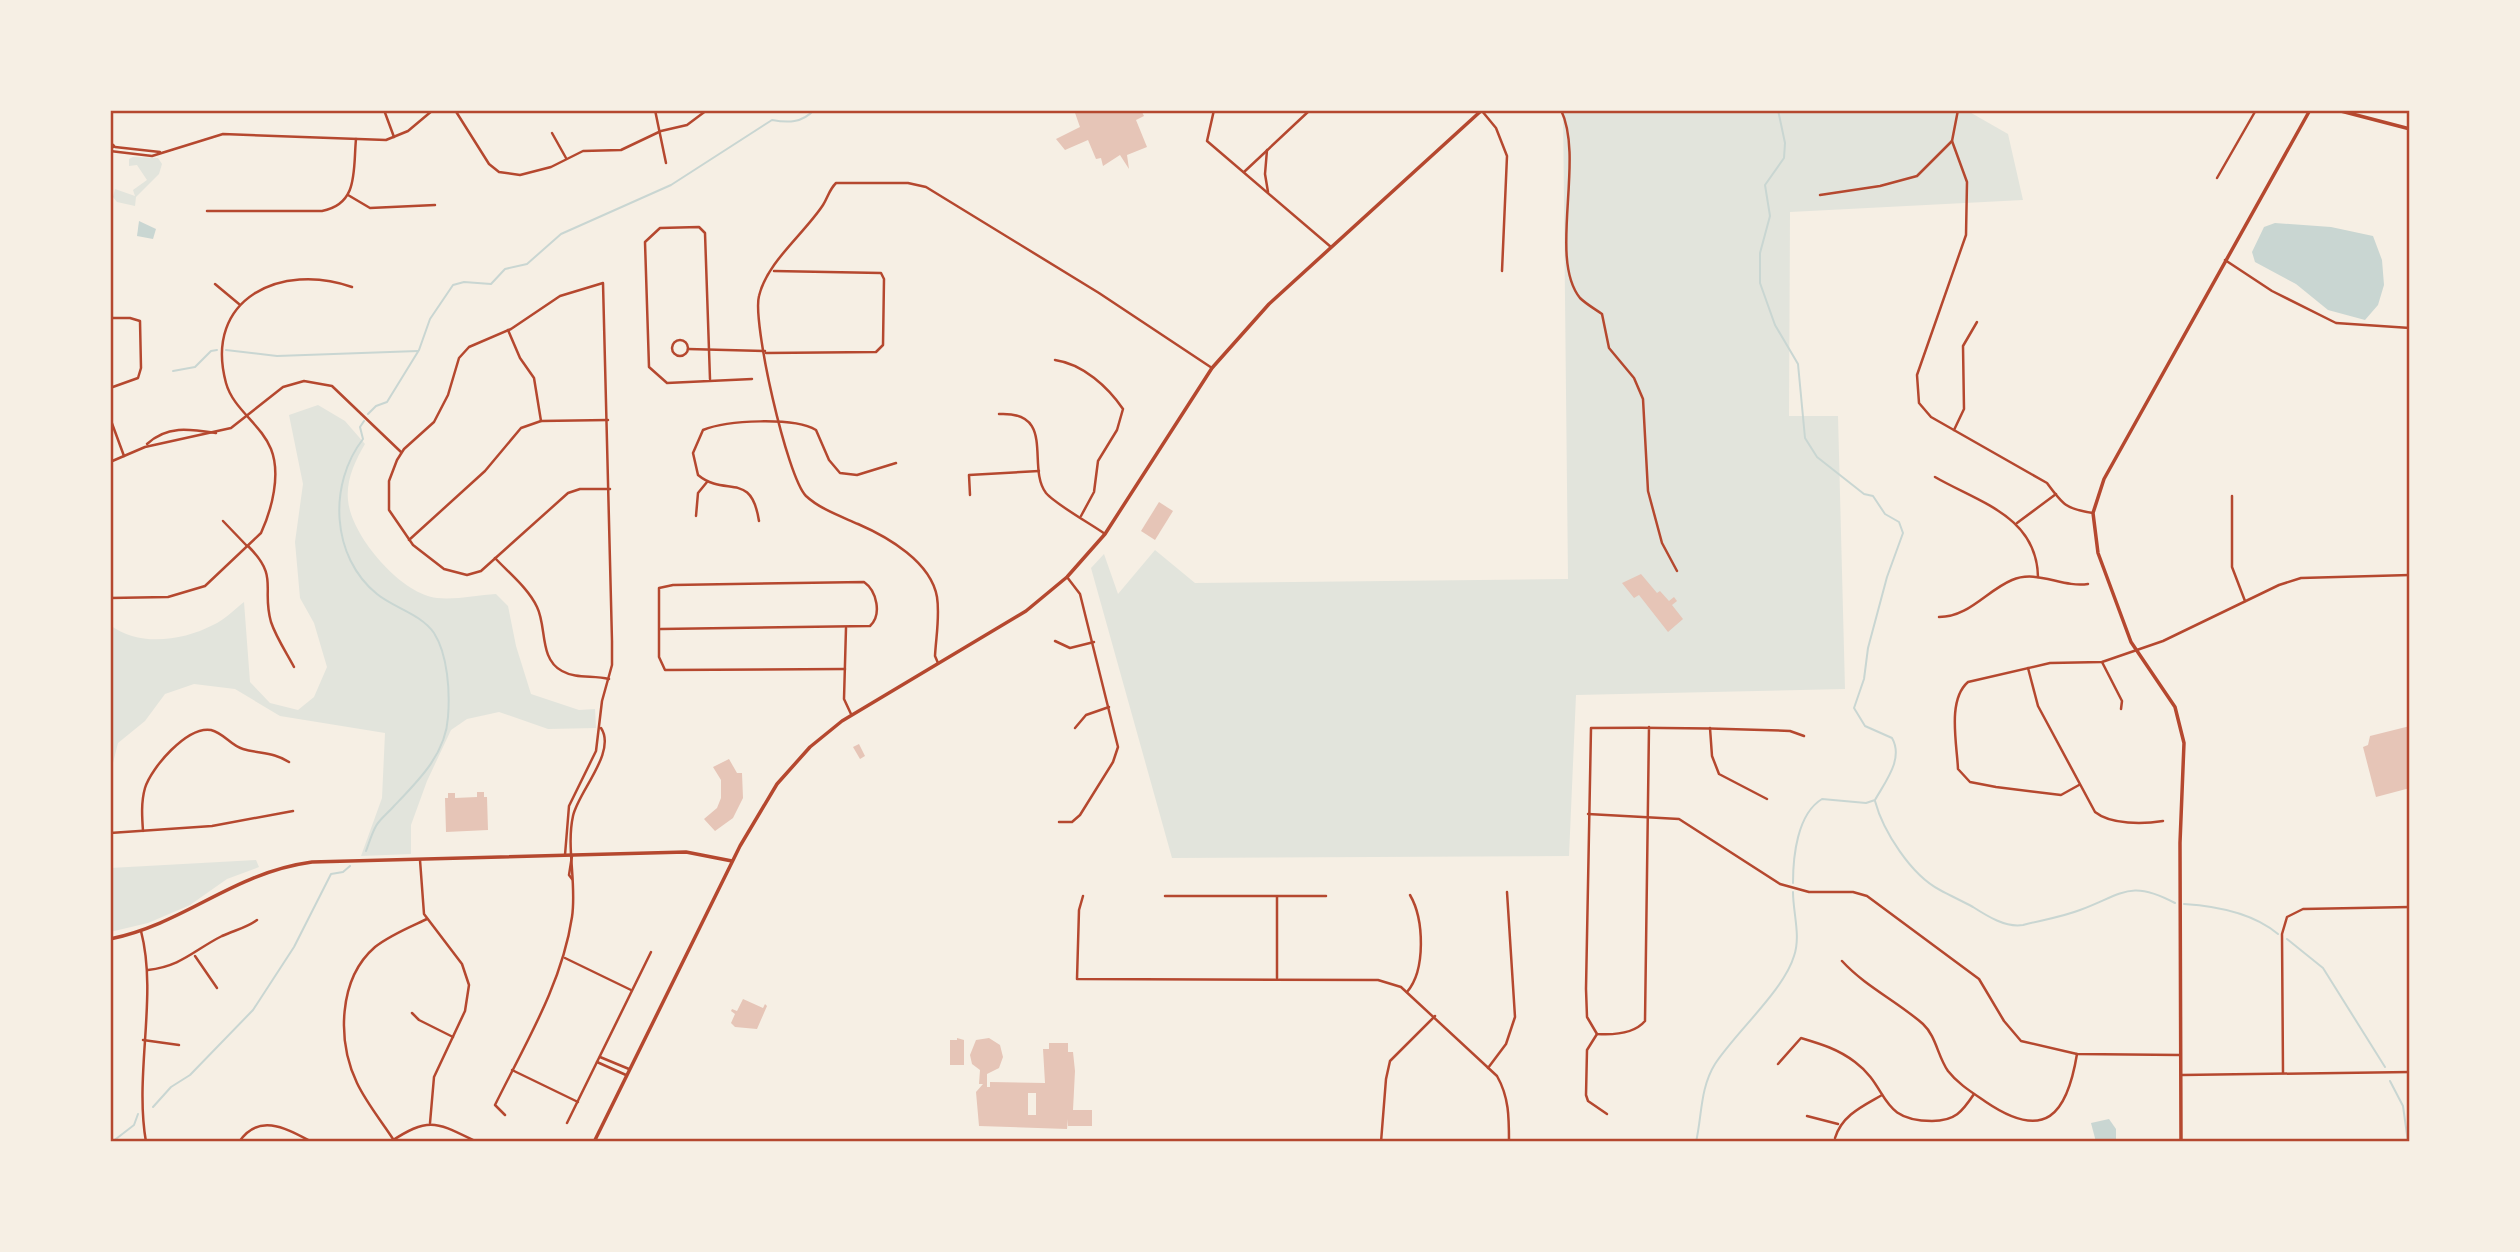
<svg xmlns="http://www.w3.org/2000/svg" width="2520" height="1252" viewBox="0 0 2520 1252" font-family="'Exo 2',sans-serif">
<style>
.green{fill:#e2e4dc}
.water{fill:#c9d6d2}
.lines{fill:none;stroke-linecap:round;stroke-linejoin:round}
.stream{stroke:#c9d6d2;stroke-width:2}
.building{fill:#e6c5b7;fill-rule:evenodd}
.minor{stroke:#b5482f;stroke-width:2.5}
.tertiary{stroke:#b5482f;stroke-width:3.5}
.secondary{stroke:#b5482f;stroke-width:3.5}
.primary{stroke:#b5482f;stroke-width:4.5}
.neatline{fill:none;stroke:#b5482f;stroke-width:2.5}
</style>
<rect width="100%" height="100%" fill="#f6efe4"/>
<g class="green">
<path d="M1563,110H1966L2008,134L2023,200L1790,212L1789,416H1838L1845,689L1576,695L1569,856L1172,858L1091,568L1104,554L1118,594L1155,550L1195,583L1568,579Z"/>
<path d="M133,157L158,158L162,164L159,174L136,197L135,206L117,202L113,197L115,189L135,196L133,190L147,180L137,165L129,166V159Z"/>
<path d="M318,405L345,421L365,444C355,461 346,480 348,500C351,536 401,594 437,598C456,600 478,595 496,594L508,606L516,646L531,694L579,710L595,709L596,728L548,729L499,712L467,719L451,730L427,781L411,825V854L361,856L382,798L385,733L280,716L235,689L194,684L165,694L145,721L118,743L110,775V625C139,647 182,641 213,625C224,620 234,610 244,602L250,682L270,703L298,710L314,697L327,667L314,623L300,598L295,542L303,484L289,415Z"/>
<path d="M256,860L259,867L227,879L190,905L148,923L110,932V868Z"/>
</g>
<g class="water">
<path d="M139,221L156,229L153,239L137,236Z"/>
<path d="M2275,223L2331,227L2373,236L2382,260L2384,285L2378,305L2365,320L2328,310L2296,284L2255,262L2252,252L2264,227Z"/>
<path d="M2109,1119L2116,1129V1142H2096L2091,1123Z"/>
</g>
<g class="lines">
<g class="stream">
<path d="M1778,110L1785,143L1784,158L1765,185L1770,216L1760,253V283L1775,325L1798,364L1805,438L1817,457L1864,494L1873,496L1885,514L1899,522L1903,533L1887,577L1868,648L1864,679L1854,708L1865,726L1892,738C1904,759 1885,782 1875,800L1866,803L1822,799C1797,814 1793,857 1793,883"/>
<path d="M226,350L277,356L418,351"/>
<path d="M173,371L195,367L211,351L217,350"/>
<path d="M368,414L376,406L387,402L419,350L430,319L453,285L464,282L491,284L505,269L527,264L561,234L671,185L772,120C788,123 802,123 814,110"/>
<path d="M364,421L360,427L363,439C328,484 331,557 377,594C394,608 421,614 434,633C448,655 450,692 448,717C446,754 418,781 394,806C388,813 380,819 376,826C372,833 369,843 366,851"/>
<path d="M1875,801C1883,831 1911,875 1940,890C1951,896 1962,901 1973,907C1987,916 2006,928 2023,925C2042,920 2062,917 2080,910C2123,894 2130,879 2175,903"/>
<path d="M2184,904C2216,906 2253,913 2278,934"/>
<path d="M2287,939L2323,968L2385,1067"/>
<path d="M2390,1081L2403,1106L2408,1142"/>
<path d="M153,1107L171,1087L190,1075L253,1010L294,947L331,874L343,872L350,866"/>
<path d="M112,1142L134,1125L138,1114"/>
<path d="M1696,1142C1702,1116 1700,1088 1715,1064C1736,1032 1784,990 1794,956C1801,936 1793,913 1793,892"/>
</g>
</g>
<g class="building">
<path d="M1074,110H1141L1144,116L1136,120L1147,147L1127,155L1129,169L1120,155L1103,166L1101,158L1096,159L1088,140L1065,150L1056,139L1080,127Z"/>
<path d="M1159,502L1173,511L1155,540L1141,531Z"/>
<path d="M1641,574L1657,593L1660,591L1669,601L1674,597L1677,601L1672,605L1683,619L1668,632L1639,595L1634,598L1622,583Z"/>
<path d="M2410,726V788L2376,797L2363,747L2368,745L2370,736Z"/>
<path d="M859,744L865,756L860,759L853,747Z"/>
<path d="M729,759L737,773H742L743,798L733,818L715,831L704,819L717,808L721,798V780L713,767Z"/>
<path d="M477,792H484V797H487L488,830L446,832L445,798H448V793H455V798L477,797Z"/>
<path d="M743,999L763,1008L765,1004L767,1006L757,1029L735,1027L731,1023L735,1014L731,1011L732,1009L737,1011Z"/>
<path d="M957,1038L964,1040V1065H950V1040H957Z"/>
<path d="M989,1038L1000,1045L1003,1057L999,1068L987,1074V1087H990V1082L1045,1083L1043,1049H1049V1043H1068V1052H1073L1075,1071L1073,1110H1092V1126H1068V1119L1067,1129L979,1126L976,1092L983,1084H979L980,1070L972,1064L970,1055L976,1040ZM1028,1093H1036V1115H1028Z"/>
</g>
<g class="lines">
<g class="minor">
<path d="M384,110L394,137"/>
<path d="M455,110L489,164L499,172L520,175L551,167L583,151L621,150L661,131L687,125L707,110"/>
<path d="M655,110L666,163"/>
<path d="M1214,110L1207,141L1331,247"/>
<path d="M1561,110C1585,160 1548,258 1580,298C1586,304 1595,309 1602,314L1609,348L1634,378L1643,399L1648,491L1662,543L1677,571"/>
<path d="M1958,110L1952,141L1967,182L1966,235L1917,375L1919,403L1931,417L2047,483C2063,505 2066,509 2093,513"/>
<path d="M1482,111L1496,128L1507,156L1502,271"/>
<path d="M552,133L566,158"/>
<path d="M115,147L160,152"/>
<path d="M1267,150L1265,174L1268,192"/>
<path d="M110,151L152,156L223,134L386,140L408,131L433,110"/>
<path d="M1244,172L1310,110"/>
<path d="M2217,178L2256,110"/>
<path d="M348,195L370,208L435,205"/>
<path d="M1820,195L1880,186L1917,176L1952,141"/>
<path d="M207,211H322C359,204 353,170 356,139"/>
<path d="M2225,260L2272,291L2336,323L2410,328"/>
<path d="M215,284L239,304"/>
<path d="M110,318H130L140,321L141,368L138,378L110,388"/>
<path d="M508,330L520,358L534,378L541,421"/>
<circle cx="680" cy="348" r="8"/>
<path d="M688,349L765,351"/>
<path d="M766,353L876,352L883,345L884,279L881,273L774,271"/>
<path d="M1055,360C1083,364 1108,387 1123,409L1117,430L1098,461L1094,492L1081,516"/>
<path d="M710,379L705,233L699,227L660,228L645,242L649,367L667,383L752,379"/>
<path d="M999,414C1057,411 1026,467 1046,493C1055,504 1091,524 1105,534"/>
<path d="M110,418L124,456"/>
<path d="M1954,430L1964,409L1963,346L1977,322"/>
<path d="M147,444C167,425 190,429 216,433"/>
<path d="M110,462L145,447L231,428L283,387L304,381L332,386L401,452"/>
<path d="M1935,477C1978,502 2037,516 2038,577"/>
<path d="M970,495L969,475L1039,471"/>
<path d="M2232,496V567L2245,601"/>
<path d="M696,516L698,493L707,482"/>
<path d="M223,521L247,546"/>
<path d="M759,521C751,470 726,498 698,475L693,453L703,430C727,420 794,417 816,430L829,460L840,473L857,475L896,463"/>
<path d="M2017,523L2056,494"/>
<path d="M409,540L485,471L521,428L541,421L608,420"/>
<path d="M248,546C280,578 261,587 271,622C276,637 286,652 294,667"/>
<path d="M495,558C509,573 528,588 537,607C547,627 539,659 562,671C576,679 593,675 609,679"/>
<path d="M110,598L168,597L205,586L261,533C272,509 281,474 271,449C261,424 233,409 226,383C203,298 282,262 352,287"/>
<path d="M1939,617C1969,617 1986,591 2012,580C2037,569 2062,588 2088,584"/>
<path d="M846,628L844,699L851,714"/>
<path d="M661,629L870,626C882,615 877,591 864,582L673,585L659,588V657L665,670L845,669"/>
<path d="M1055,641L1070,648L1094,642"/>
<path d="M2102,662L2122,701L2121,709"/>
<path d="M938,663L935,656C936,637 940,616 937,597C931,562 888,537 858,524C840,516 820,509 806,496C787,477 752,322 759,296C767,262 804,234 823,205C828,197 829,190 836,183H908L926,187L1099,293L1212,368"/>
<path d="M2028,668L2038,706L2095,812C2111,825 2144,824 2163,821"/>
<path d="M1649,727L1645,1021C1634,1034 1613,1035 1597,1034L1587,1017L1586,989L1591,728C1658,727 1723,728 1790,731L1804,736"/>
<path d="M1075,728L1086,715L1109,707"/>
<path d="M1710,728L1712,756L1719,774L1767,799"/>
<path d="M2079,785L2061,795L1996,787L1970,782L1958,769C1957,744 1947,700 1968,682L2050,663L2102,662L2163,641L2279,585L2301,578L2410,575"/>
<path d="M1588,814L1679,819L1780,884L1809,892H1853L1867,896L1979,979L2004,1021L2021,1041L2077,1054L2180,1055"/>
<path d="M1059,822H1072L1080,815L1113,762L1118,747L1080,594L1067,577"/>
<path d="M143,831C142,817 141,802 145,788C151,768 187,726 211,730C224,733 231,746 243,749C260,754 274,752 289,762"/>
<path d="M110,833L212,826L293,811"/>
<path d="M565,855L569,806L596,751L602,701L612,665V641L603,283L560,296L511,329L469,347L459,358L448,395L434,422L404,449L397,460L389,481V510L413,545L444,569L467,575L481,571L568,493L580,489H610"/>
<path d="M572,856L569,875L572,879"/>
<path d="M420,860L424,914L462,964L469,985L465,1011L434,1077L430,1123"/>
<path d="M1083,896L1079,910L1077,979L1378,980L1401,987L1497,1076C1509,1097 1509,1117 1509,1142"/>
<path d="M1165,896H1326"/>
<path d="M1277,897V978"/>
<path d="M141,931C158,996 134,1073 146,1142"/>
<path d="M195,956L217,988"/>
<path d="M565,958L631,990"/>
<path d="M1842,961C1866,987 1897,1001 1923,1024C1936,1036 1938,1057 1948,1071C1958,1084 1973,1093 1986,1102C2045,1142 2067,1115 2077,1054"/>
<path d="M148,970C182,966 194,950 222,936C235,930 246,928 257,920"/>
<path d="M1407,992C1426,970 1424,919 1410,895"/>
<path d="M412,1013L419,1020L453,1037"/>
<path d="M1597,1034L1587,1050L1586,1095L1588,1101L1607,1114"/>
<path d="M143,1040L179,1045"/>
<path d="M600,1057L629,1069"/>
<path d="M597,1062L626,1075"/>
<path d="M1778,1064L1801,1038C1821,1044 1838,1049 1855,1062C1890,1088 1878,1121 1932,1121C1955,1121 1962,1112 1974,1094"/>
<path d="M1488,1068L1506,1044L1515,1017L1507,892"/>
<path d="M512,1070L578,1102"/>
<path d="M2283,1073L2282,934L2287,917L2303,909L2410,907"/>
<path d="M2182,1075L2410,1072"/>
<path d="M505,1115L495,1105C525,1044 562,984 572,917C577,884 566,848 573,816C578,792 617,752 601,728"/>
<path d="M1807,1116L1838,1124"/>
<path d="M567,1123L651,952"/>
<path d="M1835,1138C1842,1115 1863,1106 1882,1095"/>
<path d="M239,1142C259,1112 287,1129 312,1142"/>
<path d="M390,1142C430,1116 436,1122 477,1142"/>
<path d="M395,1142C383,1123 367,1104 357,1083C337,1041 338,979 375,947C390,935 410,927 427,919"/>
<path d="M1381,1142L1386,1079L1390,1061L1435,1016"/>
</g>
<g class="tertiary">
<path d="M2337,110L2410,129"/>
<path d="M110,939C187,923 232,873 312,862L686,852L732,861"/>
<path d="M2181,1142L2180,843L2184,743L2175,707L2131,642L2098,553L2093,513L2104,479L2310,110"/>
</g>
<path class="secondary" d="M594,1142L740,846L777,784L810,747L842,721L1026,611L1067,577L1105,534L1212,368L1269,304L1482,110"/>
<path class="primary" d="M110,144L113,146"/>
</g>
<rect width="2520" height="1252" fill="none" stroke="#f6efe4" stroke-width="224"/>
<rect x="112" y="112" width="2296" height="1028" class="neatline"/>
</svg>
